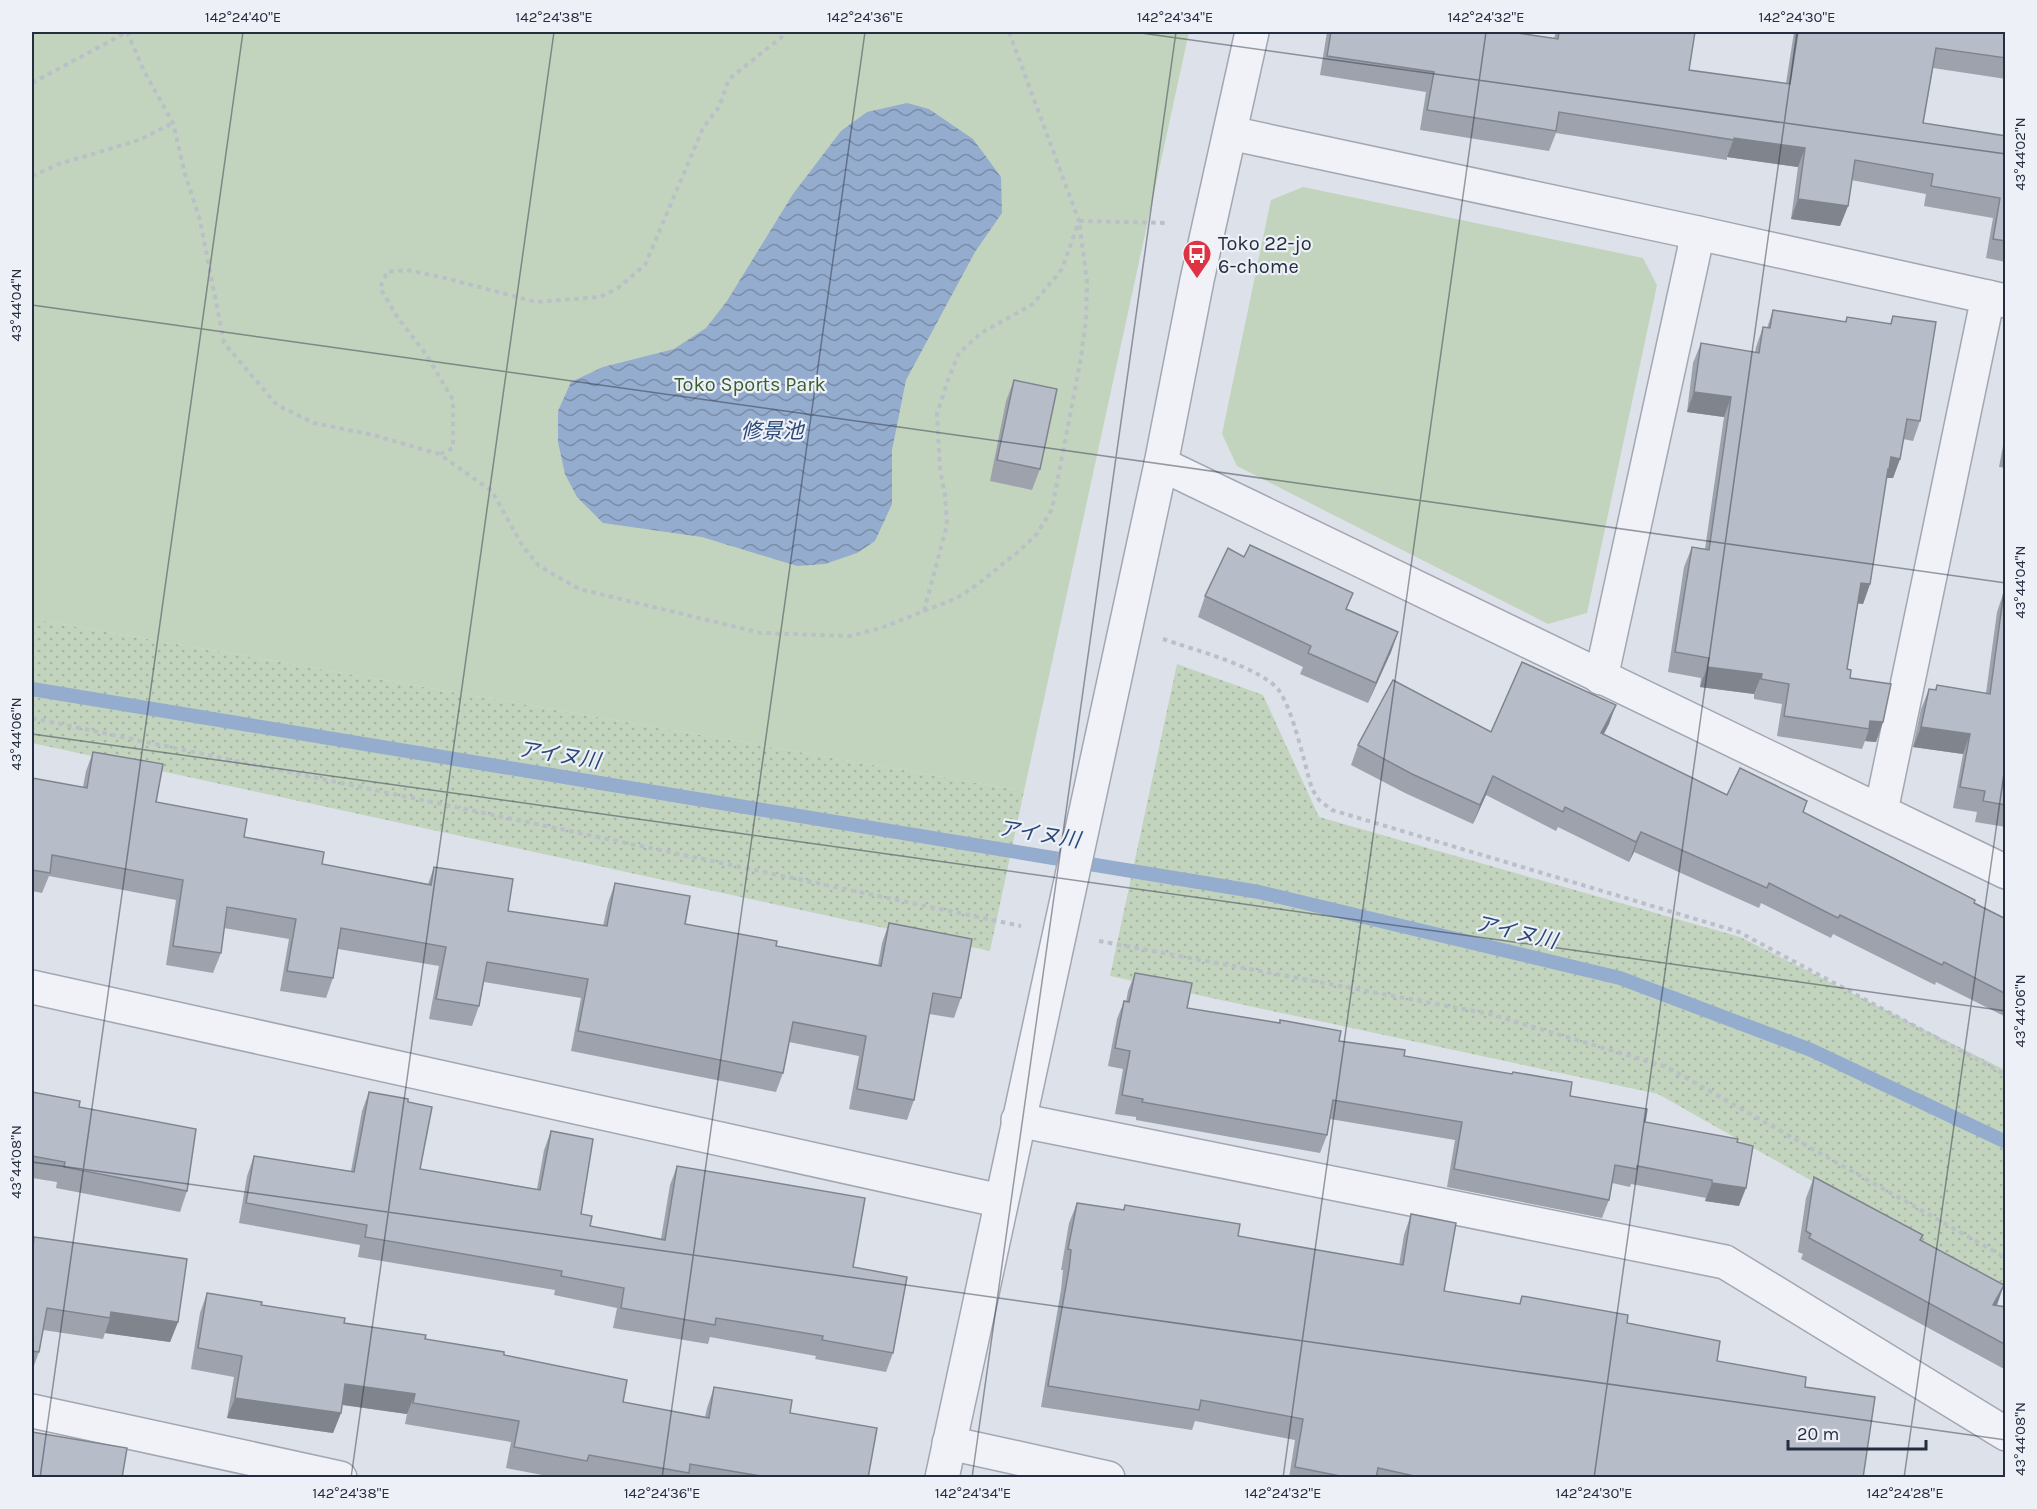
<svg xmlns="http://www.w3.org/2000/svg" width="2037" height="1509" viewBox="0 0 2037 1509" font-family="Karla,'Noto Sans JP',sans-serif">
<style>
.grass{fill:url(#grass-dots)}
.park{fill:#c2d4bd}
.water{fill:url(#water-waves)}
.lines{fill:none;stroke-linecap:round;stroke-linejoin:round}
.stream{stroke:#94accd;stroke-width:14}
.street-casing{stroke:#a2a7b3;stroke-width:36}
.path{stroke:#bbbfc8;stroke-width:4;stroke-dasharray:4.5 4.5;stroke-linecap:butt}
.street{stroke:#f0f2f7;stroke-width:33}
.wall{fill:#9da2ad}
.shaded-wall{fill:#80848d}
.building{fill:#b7bcc9;stroke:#80848d;stroke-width:1.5}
.ticks{fill:none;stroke:#252d41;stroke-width:1.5;stroke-opacity:0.45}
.labels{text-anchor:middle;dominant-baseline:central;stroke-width:4.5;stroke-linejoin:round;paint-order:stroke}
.poi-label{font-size:20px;fill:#252d41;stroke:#edf0f6;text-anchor:start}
.park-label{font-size:20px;fill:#365e30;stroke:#edf0f6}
.water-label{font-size:21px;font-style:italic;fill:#2a4979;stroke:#edf0f6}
.neatline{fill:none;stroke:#252d41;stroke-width:2}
.ticks-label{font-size:15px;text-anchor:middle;fill:#252d41}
</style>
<defs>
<pattern id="grass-dots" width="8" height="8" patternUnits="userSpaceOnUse" patternTransform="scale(1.5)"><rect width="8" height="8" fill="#c2d4bd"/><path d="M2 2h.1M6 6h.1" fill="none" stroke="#a7b6a4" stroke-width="1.8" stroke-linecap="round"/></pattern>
<pattern id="water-waves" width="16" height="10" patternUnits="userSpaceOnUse" patternTransform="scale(1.5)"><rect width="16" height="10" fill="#94accd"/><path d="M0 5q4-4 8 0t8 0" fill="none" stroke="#798ca8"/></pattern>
</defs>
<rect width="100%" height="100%" fill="#dde1e9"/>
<g class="grass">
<path d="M32,619L1024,791L990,951L32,743Z"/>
<path d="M1177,664L1263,695L1319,817L1740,937L2005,1070V1290L1658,1094L1110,976Z"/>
</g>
<g class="park">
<path d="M32,32H1189L1024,791L32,619Z"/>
<path d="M1303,187L1643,258L1657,285L1587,613L1548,624L1237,466L1222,434L1271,200Z"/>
</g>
<path class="water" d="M907,103L929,109L973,139L1001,177L1002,213L975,252L906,380L892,450V504L875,541L857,553L825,564L797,566L702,537L603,523L577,497L565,474L558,442V411L571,382L603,367L674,349L706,328L727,301L793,194L841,131L867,112Z"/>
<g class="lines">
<path class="stream" d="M32,689L1259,892L1620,978L1811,1050L2006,1142"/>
<g class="street-casing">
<g id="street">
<path d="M1230,133L1698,233L2006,301"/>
<path d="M1161,464L2006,872"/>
<path d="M1601,678L1698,233"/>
<path d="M1881,811L1988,297"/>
<path d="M32,987L1001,1201"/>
<path d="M1018,1120L1725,1262L2006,1434"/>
<path d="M32,1411L340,1478"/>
<path d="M949,1443L1108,1478"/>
<path d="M942,1478L1161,464L1197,280L1252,32"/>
</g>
</g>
<g class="path">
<path d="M127,32L144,71L173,123L185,174L200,220L224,343L277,405L314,423L373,435L439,454L492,491L522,545L539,566L579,589L761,633L850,636L881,628L924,611L947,525L945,495L940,469L937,414L948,380L959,353L981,333L1033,304L1062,269L1079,221L1009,32"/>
<path d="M32,83L127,32"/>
<path d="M32,176L59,164L139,140L173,123"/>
<path d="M440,454L453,448V400L426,354L398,318L380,288L387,272L407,270L441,277L536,302L600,297L618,288L645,265L703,128L719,107L729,79L788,32"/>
<path d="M924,611L957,598L978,584L1019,551L1037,534L1052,509L1080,363L1086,320L1087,281L1079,221L1169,223"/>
<path d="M1163,639C1191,649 1265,668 1280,692C1294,714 1304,762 1312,789L1319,800L1332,810L1739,932L2006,1075"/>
<path d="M32,718L1021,926"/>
<path d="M1099,941L1490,1014L1667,1067L2006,1258"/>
</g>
<use href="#street" class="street"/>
</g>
<g class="wall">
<path d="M1327,32H1510L1554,38L1556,32H1695L1689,70L1786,83L1794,32H1791H2006V79L1933,68L1923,123L2006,136V262L1986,258L1993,218L1924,206L1926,194L1851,180L1848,206L1840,226L1791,219L1798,167L1727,157V160L1556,133L1549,151L1420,130L1426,92L1320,75Z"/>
<path d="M1773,310L1845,322L1847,317L1890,324L1893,316L1920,421L1913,441L1903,439L1900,459L1893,478H1886L1870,584L1863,604L1858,603L1847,669L1850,678L1883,722L1876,742L1865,741L1862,749L1777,736L1782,704L1754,699V694L1700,687L1701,678L1668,672L1684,567L1692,547L1705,549L1724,417L1687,412L1693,363L1701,343L1755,353L1756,347L1763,327L1767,328Z"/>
<path d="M1014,380L1040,469L1032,490L990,481L1006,401Z"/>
<path d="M2006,430V468L1999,467Z"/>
<path d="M2004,591L2006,592V827L1975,822L1977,812L1953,808L1963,754L1913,747L1921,709L1929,689L1935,690L1937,685L1986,693L1997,612Z"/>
<path d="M1205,596L1347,609L1398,632L1391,652L1368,703L1300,674L1303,667L1198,617Z"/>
<path d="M1609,724L1603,735L1727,795L1803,812L2006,919V1017L1936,982L1935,985L1833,934L1831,938L1761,903L1759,908L1634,852L1629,862L1558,827L1556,831L1486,795L1473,824L1405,793L1351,765L1358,745L1491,732Z"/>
<path d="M93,752L156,802L244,837L322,864L428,884L434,867L508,911L603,926L608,903L615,883L685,924L776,946L878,965L882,943L889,923L961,998L954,1018L929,1014L914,1100L907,1120L849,1109L859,1056L789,1042L783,1073L776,1092L571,1051L581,998L484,982L479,1006L472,1026L429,1019L439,966L338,949L333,978L326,998L280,991L289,939L224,928L221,953L213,973L166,965L176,900L49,876L42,893L32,891V778L83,787L86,771Z"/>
<path d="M1135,973L1187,1008L1279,1023L1280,1020L1339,1041L1570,1096L1645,1122L1738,1139L1739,1206L1705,1201L1706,1198L1631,1184L1630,1187L1612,1183L1609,1200L1602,1218L1447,1187L1455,1140L1330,1119L1327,1135L1320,1153L1136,1120V1117L1115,1114L1123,1069L1108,1066L1117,1019L1124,1001L1126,1002L1128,991Z"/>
<path d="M32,1092L79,1107L187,1191L180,1212L56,1188L57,1182L32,1178Z"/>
<path d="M369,1092L408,1102L420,1169L537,1189L544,1150L551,1131L581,1214L590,1226L661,1239L670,1185L677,1166L853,1267L893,1353L886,1372L815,1359L816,1356L710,1337L708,1344L613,1328L617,1308L554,1295L555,1290L358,1257L360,1245L239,1223L247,1176L254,1156L351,1171L362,1111Z"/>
<path d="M1814,1177L1921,1240L1997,1306L2006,1307V1370L1801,1259L1803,1254L1798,1252L1806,1198Z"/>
<path d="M1077,1203L1123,1210L1125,1205L1238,1236L1399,1265L1404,1235L1411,1214L1444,1291L1519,1304L1522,1296L1627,1323L1717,1361L1805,1387L1863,1478H1289L1295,1440L1195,1421L1192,1430L1041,1407L1061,1290L1063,1270H1061L1069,1223Z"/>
<path d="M34,1237L178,1322L170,1342L105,1333L103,1339L43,1330L39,1352L32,1371V1245Z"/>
<path d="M207,1293L344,1323L504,1355L623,1402L705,1417L707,1408L714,1387L790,1413L868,1478H591L582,1476L581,1478H558L506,1468L511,1442L405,1424L407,1414L342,1405L341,1413L333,1433L227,1418L234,1377L191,1369L200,1313Z"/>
</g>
<g class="shaded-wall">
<path d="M1734,138L1805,148L1798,167L1727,157Z"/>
<path d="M1798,199L1848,206L1840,226L1791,219Z"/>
<path d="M1694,392L1731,397L1724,417L1687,412Z"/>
<path d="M1891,457L1900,459L1893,478H1886L1882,489Z"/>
<path d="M1861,583L1870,584L1863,604L1854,603Z"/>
<path d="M1398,632L1391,652L1368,703L1376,683Z"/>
<path d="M1707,667L1762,674L1754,694L1700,687Z"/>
<path d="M1616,705L1609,724L1594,753L1601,733Z"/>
<path d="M1870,721L1883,722L1876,742L1865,741L1869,729Z"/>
<path d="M1921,727L1970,734L1963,754L1913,747Z"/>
<path d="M1493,776L1486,795L1473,824L1480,805Z"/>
<path d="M1641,832L1634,852L1629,862L1636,842Z"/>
<path d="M1712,1183L1746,1188L1739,1206L1705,1201Z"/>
<path d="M2004,1285L1997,1305H1993Z"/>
<path d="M111,1312L178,1322L170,1342L105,1333L110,1318Z"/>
<path d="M345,1384L415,1394L407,1414L337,1404Z"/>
<path d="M235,1398L341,1413L333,1433L227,1418Z"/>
</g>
<g class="building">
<path d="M1331,32H1510L1558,39L1559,32H1695L1689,70L1790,84L1798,32H2006V58L1936,48L1923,123L2006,136V241L1993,239L2000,198L1931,186L1933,174L1855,160L1848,206L1798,199L1805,148L1734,138V140L1559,112L1556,131L1427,110L1434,72L1327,56Z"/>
<path d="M1773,310L1846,322L1847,317L1891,324L1893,316L1936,322L1920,421L1907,419L1900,459L1891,457L1889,469H1888L1870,584L1861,583L1847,669L1851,670L1850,678L1891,684L1883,722L1870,721L1869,729L1784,716L1789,684L1761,679L1762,674L1707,667L1709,658L1675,652L1692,547L1709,550L1731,397L1694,392L1701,343L1759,353L1763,327L1770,328Z"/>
<path d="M1014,380L1057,389L1040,469L997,460Z"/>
<path d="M1250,545L1353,593L1346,609L1398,632L1376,683L1308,653L1311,646L1205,596L1228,548L1244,557Z"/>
<path d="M2004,591L2006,592V805L1983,801L1985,791L1960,787L1970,734L1921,727L1929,689L1936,690L1937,685L1990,694Z"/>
<path d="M1522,662L1616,705L1601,733L1727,795L1740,768L1807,801L1803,812L1975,900L1974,903L2006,919V994L1944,962L1942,965L1840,915L1838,918L1769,883L1767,888L1641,832L1636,842L1565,807L1563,812L1493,776L1480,805L1412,774L1358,745L1393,680L1491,732Z"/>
<path d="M93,752L163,764L156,802L247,819L244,837L324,852L322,864L431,885L434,867L513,879L508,911L607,926L615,883L690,896L685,924L777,941L776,946L881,966L889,923L972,939L961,998L933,993L914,1100L857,1089L866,1036L793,1022L783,1073L578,1031L588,979L487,962L479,1006L436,999L446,947L341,928L333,978L287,971L296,919L227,907L221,953L173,946L183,880L52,855L50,873L32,870V778L87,788Z"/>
<path d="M1135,973L1192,983L1187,1008L1280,1023V1020L1341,1031L1339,1041L1405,1050L1404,1056L1512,1074L1513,1072L1572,1082L1570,1096L1647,1109L1645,1122L1738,1139L1737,1142L1753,1146L1746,1188L1712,1183V1180L1637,1166V1169L1615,1165L1609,1200L1454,1169L1462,1122L1333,1100L1327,1135L1142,1102L1143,1099L1122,1095L1130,1051L1115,1048L1124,1001L1129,1002Z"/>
<path d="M32,1092L80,1101L79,1107L196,1129L187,1191L64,1167L65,1162L32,1156Z"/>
<path d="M369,1092L408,1099V1102L432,1107L420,1169L540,1190L551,1131L593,1139L581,1214L592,1216L590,1226L665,1240L677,1166L865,1198L853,1267L907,1277L893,1353L822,1340L823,1336L716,1318L715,1325L621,1308L624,1288L561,1276L562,1271L365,1237L367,1225L246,1203L254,1156L354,1172Z"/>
<path d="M1814,1177L1923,1235L1920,1240L2004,1285L1993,1305L2006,1307V1345L1809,1238L1811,1234L1806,1231Z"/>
<path d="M1077,1203L1124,1210L1125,1205L1240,1224L1238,1236L1403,1265L1411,1214L1456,1223L1444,1291L1520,1304L1522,1296L1628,1315L1627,1323L1720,1341L1717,1361L1806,1377L1805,1387L1875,1397L1863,1478H1480L1472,1476V1478H1423L1378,1468L1376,1478H1350L1295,1467L1303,1419L1201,1400L1199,1410L1048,1386L1069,1269L1071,1250L1068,1249Z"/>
<path d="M34,1237L187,1259L178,1322L111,1312L110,1318L47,1308L39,1352L32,1351V1247H33Z"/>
<path d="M207,1293L262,1302L261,1305L345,1318L344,1323L426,1335L425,1339L504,1352V1355L627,1380L623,1402L709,1418L714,1387L792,1400L790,1413L877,1428L868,1478H772L690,1464L689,1473L589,1455L587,1461L514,1447L519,1421L413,1403L415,1394L345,1384L341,1413L235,1398L242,1356L198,1348Z"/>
<path d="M32,1432L127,1448L122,1478H32Z"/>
</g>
<path class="ticks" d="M1134,32L2006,154M32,305L2006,583M32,734L2006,1011M32,1162L2006,1440M40,1478L243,32M351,1478L554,32M662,1478L865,32M972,1478L1176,32M1283,1478L1486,32M1594,1478L1797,32M1904,1478L2006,759"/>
<defs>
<g id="bus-pin" transform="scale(1.5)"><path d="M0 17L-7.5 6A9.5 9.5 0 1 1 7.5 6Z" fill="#dd3342" stroke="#edf0f6"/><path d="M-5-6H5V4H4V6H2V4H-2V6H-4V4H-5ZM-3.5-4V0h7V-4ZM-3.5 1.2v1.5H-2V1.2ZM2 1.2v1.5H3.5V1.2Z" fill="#fff"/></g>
</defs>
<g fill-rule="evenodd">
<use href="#bus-pin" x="1197" y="254"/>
</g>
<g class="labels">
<g class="poi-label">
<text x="1218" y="243">Toko 22-jo<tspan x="1218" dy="23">6-chome</tspan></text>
</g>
<g class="park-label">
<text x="750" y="384">Toko Sports Park</text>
</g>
<g class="water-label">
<text x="772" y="431">修景池</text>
<text transform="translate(559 755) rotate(9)">アイヌ川</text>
<text transform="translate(1039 834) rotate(9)">アイヌ川</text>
<text transform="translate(1516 932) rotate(13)">アイヌ川</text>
</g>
</g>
<rect width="2037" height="1509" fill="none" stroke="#edf0f6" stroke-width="66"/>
<path d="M1788 1440v9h138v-9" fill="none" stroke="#252d41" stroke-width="3"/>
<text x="1797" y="1440" font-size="18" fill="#252d41" stroke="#edf0f6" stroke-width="4.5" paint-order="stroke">20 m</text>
<rect x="33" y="33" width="1971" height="1443" class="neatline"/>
<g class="ticks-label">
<text x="243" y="22">142°24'40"E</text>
<text x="554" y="22">142°24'38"E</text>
<text x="865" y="22">142°24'36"E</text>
<text x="1175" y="22">142°24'34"E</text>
<text x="1486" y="22">142°24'32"E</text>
<text x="1797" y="22">142°24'30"E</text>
<text transform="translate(2020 154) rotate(-90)" y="5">43°44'02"N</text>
<text transform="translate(16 305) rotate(-90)" y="5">43°44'04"N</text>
<text transform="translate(2020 582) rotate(-90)" y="5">43°44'04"N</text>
<text transform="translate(16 734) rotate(-90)" y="5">43°44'06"N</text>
<text transform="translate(2020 1011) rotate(-90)" y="5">43°44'06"N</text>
<text transform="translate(16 1162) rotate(-90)" y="5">43°44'08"N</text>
<text transform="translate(2020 1439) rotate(-90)" y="5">43°44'08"N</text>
<text x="351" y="1498">142°24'38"E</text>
<text x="662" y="1498">142°24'36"E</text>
<text x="973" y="1498">142°24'34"E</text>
<text x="1283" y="1498">142°24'32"E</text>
<text x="1594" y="1498">142°24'30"E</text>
<text x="1905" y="1498">142°24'28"E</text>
</g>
</svg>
